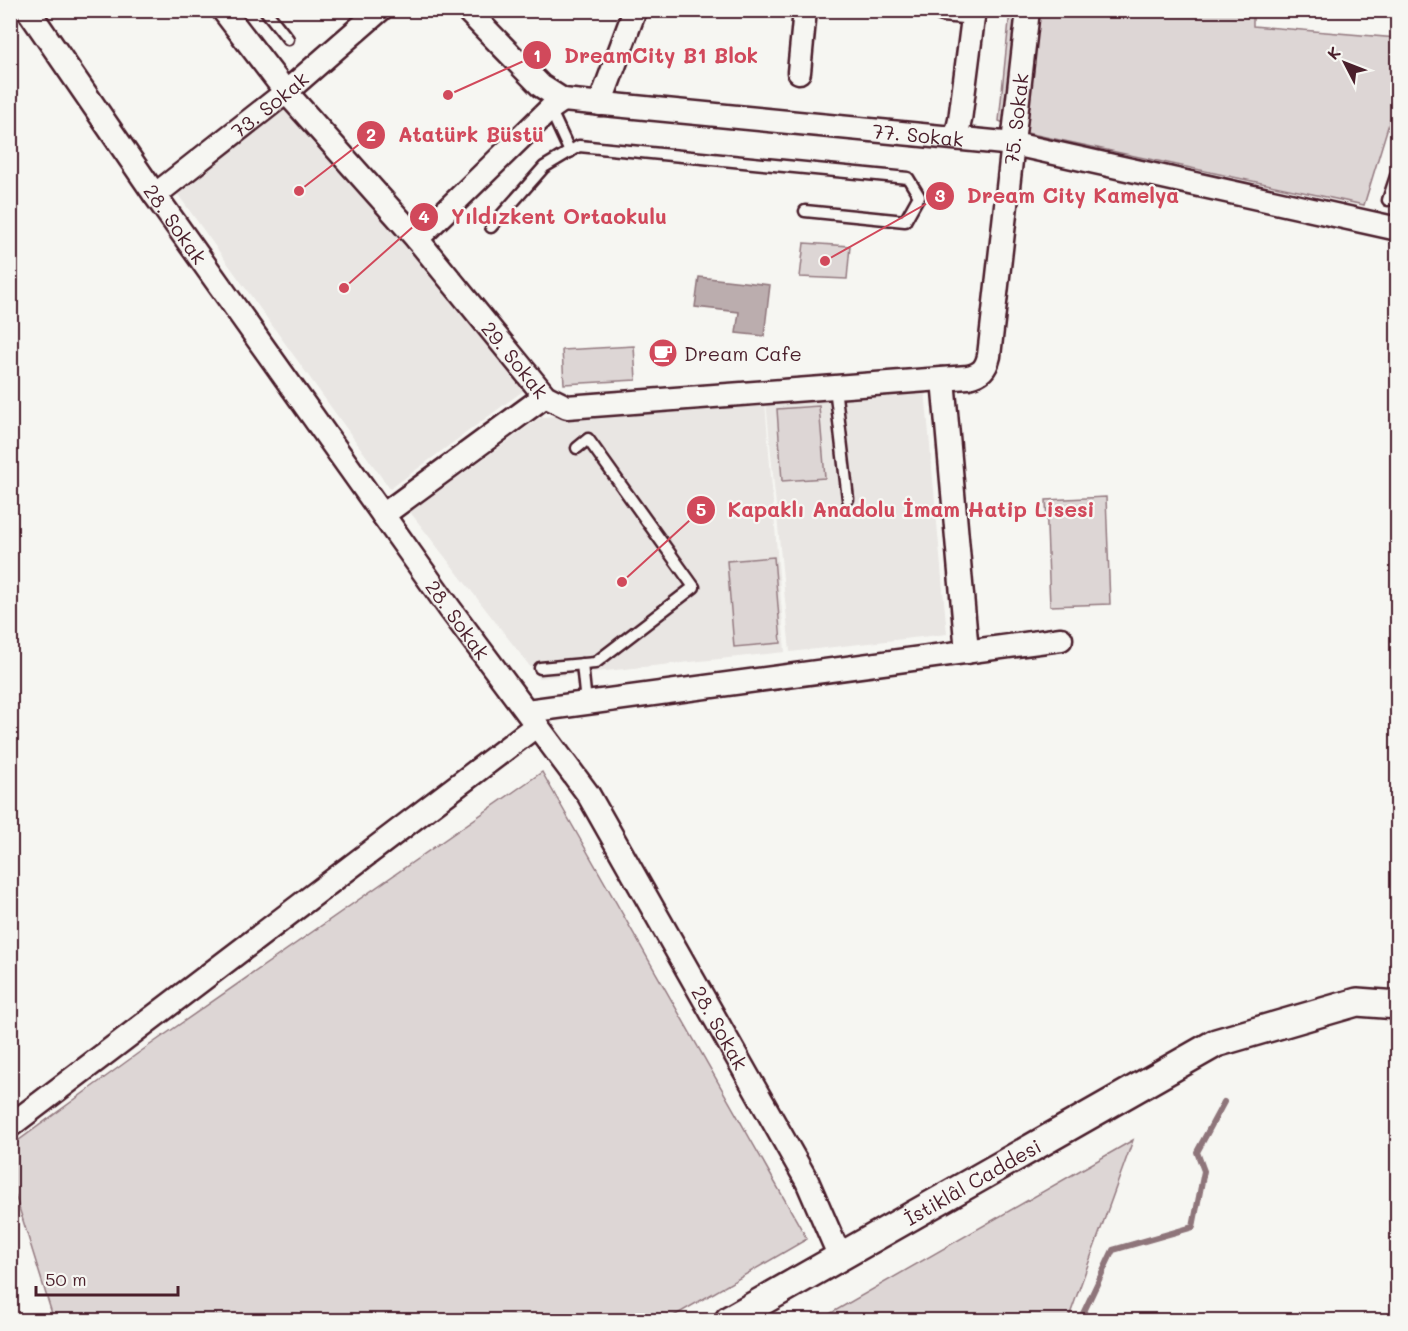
<svg xmlns="http://www.w3.org/2000/svg" width="1408" height="1331" viewBox="0 0 1408 1331" font-family="Mali,sans-serif">
<style>
.built{fill:#e9e6e3}
.green{fill:#ddd6d5;stroke:#947a80;stroke-width:1.5}
.water{fill:#bbadae;stroke:#8e747a;stroke-width:1.5}
.lines{fill:none;stroke-linecap:round;stroke-linejoin:round}
.stream{stroke:#8e747a;stroke-width:6}
.service-casing{stroke:#4a1f2b;stroke-width:15}
.minor-casing{stroke:#4a1f2b;stroke-width:27}
.tertiary-casing{stroke:#4a1f2b;stroke-width:32}
.service{stroke:#f6f6f2;stroke-width:10}
.minor{stroke:#f6f6f2;stroke-width:22}
.tertiary{stroke:#f6f6f2;stroke-width:27}
.labels{text-anchor:middle;dominant-baseline:central;stroke-width:4.5;stroke-linejoin:round;paint-order:stroke}
.street-label{font-size:20px;fill:#4a1f2b;stroke:#f6f6f2}
.poi-label{font-size:20px;fill:#4a1f2b;stroke:#f6f6f2;text-anchor:start}
.leader{fill:none;stroke:#d1495b;stroke-width:2}
.callout-dot{fill:#d1495b;stroke:#f6f6f2;stroke-width:2}
.mark-label{font-size:18px;text-anchor:middle;font-weight:bold;fill:#fff}
.callout-label{font-size:21px;text-anchor:middle;font-weight:bold;fill:#d1495b;stroke:#f6f6f2;stroke-width:4.5;stroke-linejoin:round;paint-order:stroke}
</style>
<rect width="100%" height="100%" fill="#f6f6f2"/>
<filter id="ink" filterUnits="userSpaceOnUse"><feTurbulence type="fractalNoise" baseFrequency=".0167" numOctaves="2"/><feDisplacementMap in="SourceGraphic" scale="12" xChannelSelector="R" yChannelSelector="G"/><feConvolveMatrix kernelMatrix="1 2 1 2 8 2 1 2 1" color-interpolation-filters="sRGB"/></filter>
<g filter="url(#ink)">
<g class="built">
<path d="M282,102L527,388L390,489L174,189Z"/>
<path d="M925,390L947,634L790,652L766,401Z"/>
<path d="M765,402L785,652L539,678L410,512L541,417Z"/>
</g>
<g class="green">
<path d="M1010,11H1253V26L1397,38V97L1364,205L1027,133L999,121Z"/>
<path d="M804,243L850,246L847,279L800,277Z"/>
<path d="M634,346L636,380L564,384L562,350Z"/>
<path d="M819,406L825,478L782,481L777,409Z"/>
<path d="M1106,497L1110,604L1050,606L1046,500Z"/>
<path d="M774,557L781,643L734,647L727,561Z"/>
<path d="M542,772L807,1239L667,1320H54L11,1182V1146L137,1054Z"/>
<path d="M1133,1140L1068,1320H819Z"/>
</g>
<path class="water" d="M699,277L770,285L764,336L736,333L739,312L695,307Z"/>
<g class="lines">
<path class="stream" d="M1080,1320L1113,1250L1193,1227L1204,1171L1197,1152L1224,1102"/>
<g class="service-casing">
<g id="service">
<path d="M265,10L288,39"/>
<path d="M550,109L570,152"/>
<path d="M1388,200L1398,170"/>
<path d="M491,227L544,167L579,146L908,178L919,196L905,221L805,211"/>
<path d="M835,387L848,499"/>
<path d="M582,664L586,703"/>
<path d="M540,668L595,663L694,587L588,439L577,448"/>
</g>
</g>
<g class="minor-casing">
<g id="minor">
<path id="s1" d="M28,10L155,195L450,609L588,794L807,1181L840,1257"/>
<path id="s2" d="M223,10L286,92L417,239L545,396L567,407L968,377C981,374 986,369 989,356L1028,10"/>
<path id="s3" d="M467,10L541,86L563,100L1014,144L1398,229"/>
<path d="M943,10L974,13"/>
<path d="M799,72L805,10"/>
<path d="M600,104L635,10"/>
<path d="M956,137L960,120L974,10"/>
<path id="s4" d="M155,195L286,92L380,10"/>
<path d="M417,239L550,109L563,100"/>
<path d="M943,379L967,652"/>
<path d="M383,515L545,396"/>
<path d="M527,711L1061,639"/>
<path d="M10,1126L537,725"/>
</g>
</g>
<g class="tertiary-casing">
<g id="tertiary">
<path id="s5" d="M729,1320L1216,1043L1357,1002L1398,1005"/>
</g>
</g>
<use href="#service" class="service"/>
<use href="#minor" class="minor"/>
<use href="#tertiary" class="tertiary"/>
</g>
</g>
<defs>
<g id="cafe-disc" transform="scale(1.5)"><circle r="9.5" fill="#d1495b" stroke="#f6f6f2"/><path d="M-5.5-4.5H6V0H3Q3 3.5 0 3.5H-2.5Q-5.5 3.5-5.5 0ZM3-3.2v2h1.7v-2ZM-6 4.5H4V6H-6Z" fill="#fff"/></g>
</defs>
<g fill-rule="evenodd">
<use href="#cafe-disc" x="663" y="353"/>
</g>
<g class="labels">
<g class="street-label">
<text stroke="none"><textPath href="#s4" startOffset="146">73. Sokak</textPath></text>
<text stroke="none"><textPath href="#s2" startOffset="1200">75. Sokak</textPath></text>
<text stroke="none"><textPath href="#s3" startOffset="489">77. Sokak</textPath></text>
<text stroke="none"><textPath href="#s1" startOffset="260">28. Sokak</textPath></text>
<text stroke="none"><textPath href="#s2" startOffset="456">29. Sokak</textPath></text>
<text stroke="none"><textPath href="#s1" startOffset="746">28. Sokak</textPath></text>
<text stroke="none"><textPath href="#s1" startOffset="1232">28. Sokak</textPath></text>
<text stroke="none"><textPath href="#s5" startOffset="280">İstiklâl Caddesi</textPath></text>
</g>
<g class="poi-label">
<text x="684" y="353">Dream Cafe</text>
</g>
</g>
<path class="leader" d="M448 95L537 55M299 191L371 135M825 261L940 196M344 288L424 217M622 582L701 510"/>
<g class="callout-dot">
<circle cx="448" cy="95" r="6"/>
<circle cx="299" cy="191" r="6"/>
<circle cx="825" cy="261" r="6"/>
<circle cx="344" cy="288" r="6"/>
<circle cx="622" cy="582" r="6"/>
<circle cx="537" cy="55" r="15"/>
<circle cx="371" cy="135" r="15"/>
<circle cx="940" cy="196" r="15"/>
<circle cx="424" cy="217" r="15"/>
<circle cx="701" cy="510" r="15"/>
</g>
<g class="mark-label">
<text x="537" y="62">1</text>
<text x="371" y="141">2</text>
<text x="940" y="202">3</text>
<text x="424" y="223">4</text>
<text x="701" y="516">5</text>
</g>
<g class="callout-label">
<text x="661" y="63">DreamCity B1 Blok</text>
<text x="471" y="142">Atatürk Büstü</text>
<text x="1073" y="203">Dream City Kamelya</text>
<text x="559" y="224">Yıldızkent Ortaokulu</text>
<text x="911" y="517">Kapaklı Anadolu İmam Hatip Lisesi</text>
</g>
<rect width="1408" height="1331" fill="none" stroke="#f6f6f2" stroke-width="36"/>
<rect x="18" y="18" width="1372" height="1295" fill="none" stroke="#4a1f2b" stroke-width="2" filter="url(#ink)"/>
<g transform="translate(1345 63) rotate(312)" stroke="#f6f6f2" stroke-width="4.5" paint-order="stroke">
<path d="M0-4.5L10 22L0 15L-10 22Z" fill="#4a1f2b"/>
<text y="-9" font-size="16" font-weight="bold" text-anchor="middle" fill="#4a1f2b">K</text>
</g>
<path d="M36 1286v9h142v-9" fill="none" stroke="#4a1f2b" stroke-width="3"/>
<text x="45" y="1286" font-size="18" fill="#4a1f2b" stroke="#f6f6f2" stroke-width="4.5" paint-order="stroke">50 m</text>
</svg>
